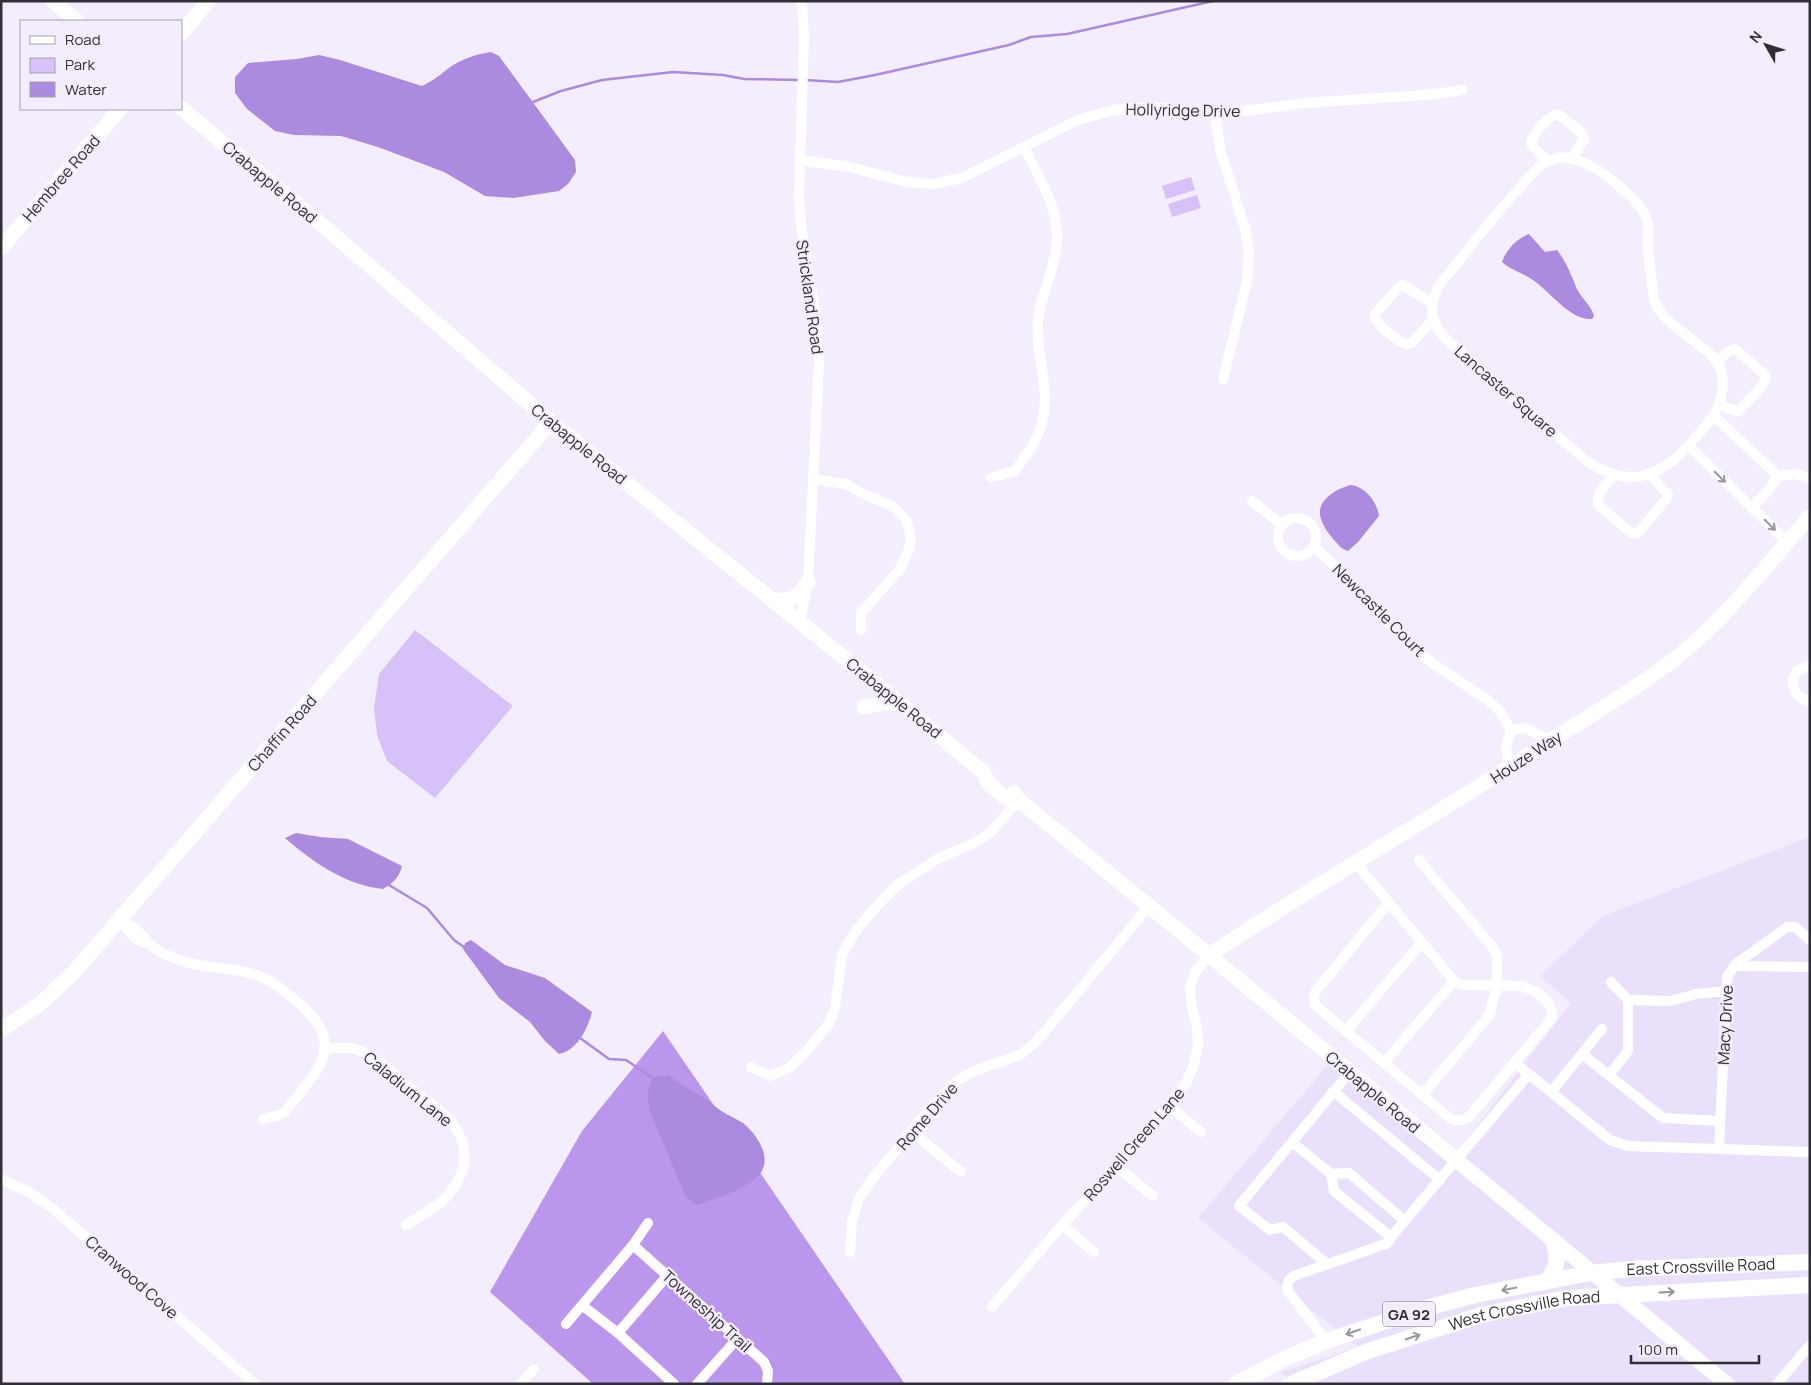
<svg xmlns="http://www.w3.org/2000/svg" width="1811" height="1385" viewBox="0 0 1811 1385" font-family="Manrope,sans-serif">
<style>
.built{fill:#eae0fc}
.green{fill:#d6c1f8}
.forest{fill:#ba97ed}
.water{fill:#ac8adf}
.lines{fill:none;stroke-linecap:round;stroke-linejoin:round}
.stream{stroke:#ac8adf;stroke-width:2.5}
.street{stroke:#fff;stroke-width:10}
.secondary{stroke:#fff;stroke-width:15}
.primary{stroke:#fff;stroke-width:16}
.oneway{stroke:#98969a}
.labels{text-anchor:middle;dominant-baseline:central;stroke-width:4.5;stroke-linejoin:round;paint-order:stroke}
.shield{fill:#f3edfe;stroke:#6b6772;stroke-width:1}
.shield-label{font-size:15px;font-weight:bold;fill:#312e36}
.street-label{font-size:16px;fill:#312e36;stroke:#f3edfe}
</style>
<rect width="100%" height="100%" fill="#f3edfe"/>
<path class="built" d="M1810,837V1384H1295L1281,1372L1358,1347L1198,1218L1331,1061L1451,1160L1571,1003L1540,976L1603,916Z"/>
<g class="green">
<path d="M1191,177L1195,190L1166,199L1162,186Z"/>
<path d="M1197,195L1201,208L1172,217L1168,204Z"/>
<path d="M415,630L513,706L435,798L387,761L377,735L374,709L379,674Z"/>
</g>
<path class="forest" d="M663,1031L905,1384H593L490,1292L582,1131Z"/>
<g class="water">
<path d="M491,52L499,56L575,160L576,172L568,184L559,191L514,198L485,196L444,172L378,147L341,136L294,135L275,131L247,109L235,93V77L248,63L297,59L319,55L340,60L422,86C433,81 440,75 449,68C461,59 477,54 491,52Z"/>
<path d="M1529,234L1545,252L1557,250C1567,263 1571,275 1577,289C1582,299 1591,305 1594,316L1592,319C1571,321 1549,291 1533,280C1523,273 1511,270 1502,262C1506,250 1517,238 1529,234Z"/>
<path d="M1351,485C1366,487 1377,502 1379,516L1358,542L1348,551C1341,549 1338,544 1333,539C1328,533 1321,523 1320,515C1318,499 1338,488 1351,485Z"/>
<path d="M296,833L320,837L348,839L402,866C399,878 393,883 383,889C345,885 313,862 285,838Z"/>
<path d="M471,940L505,965L545,978L592,1012C588,1028 577,1051 559,1054L545,1041L530,1022L499,998L463,949L465,943Z"/>
<path d="M669,1075C680,1085 692,1090 704,1098C711,1102 716,1108 723,1112C729,1116 737,1119 743,1123C759,1136 775,1162 756,1178C740,1192 716,1198 696,1205L686,1197L650,1112C648,1102 645,1083 656,1077C660,1076 665,1076 669,1075Z"/>
</g>
<g class="lines">
<g class="stream">
<path d="M805,80L838,82L875,75L1009,45L1031,37L1067,34L1213,1"/>
<path d="M533,102L561,91L602,80L673,72L723,75L744,79L800,80"/>
<path d="M389,885L427,908L454,940L464,947"/>
<path d="M580,1038L609,1059L626,1060L654,1079"/>
</g>
<g class="street">
<path d="M1215,113L1221,153L1245,228L1249,254L1247,281L1223,379"/>
<path d="M1559,157C1568,158 1576,159 1585,163C1603,171 1646,204 1648,224C1649,233 1647,242 1648,251C1649,262 1651,273 1652,284C1653,290 1653,297 1655,303C1665,328 1714,347 1721,370C1725,384 1721,401 1715,414C1712,419 1707,424 1703,429C1687,448 1668,471 1641,476C1622,480 1604,472 1588,462L1469,360L1442,335L1433,319L1432,312L1433,300L1438,287L1494,217L1539,166Z"/>
<path d="M800,161L846,166L907,182L932,184L962,178L1078,120L1114,110L1149,107L1215,113L1245,111L1304,103L1427,95L1463,90"/>
<path d="M1548,161L1532,146L1531,141C1536,132 1547,116 1558,114L1582,133L1584,139L1572,158"/>
<path d="M1433,304L1403,285L1399,287L1375,314C1375,327 1395,337 1405,344L1412,343L1433,319"/>
<path d="M1716,362L1728,352L1735,349L1766,376L1763,385L1739,411L1729,409L1719,403"/>
<path d="M1714,416L1778,476L1796,474L1810,479"/>
<path d="M1689,446L1787,542"/>
<path d="M1614,474C1609,483 1595,494 1598,505L1631,533L1635,534L1639,532L1666,499L1668,495L1649,473"/>
<path d="M991,478L1015,471C1026,455 1040,438 1043,418C1050,385 1035,353 1038,320C1042,287 1062,257 1056,224C1052,197 1036,171 1024,147"/>
<path d="M813,479L846,484L861,493L892,506L907,521L911,539L908,552L900,569L861,613V630"/>
<path d="M1252,501L1282,525"/>
<path d="M1752,507L1767,492L1778,476"/>
<circle cx="1297" cy="537" r="19"/>
<path d="M1314,547L1344,574L1406,642L1435,665L1488,700L1500,711L1511,730"/>
<path d="M800,622L808,582L819,362L816,319L801,225L799,198L804,36L802,1"/>
<path d="M1810,665L1798,670C1788,683 1793,698 1810,701"/>
<path d="M1509,768L1506,746L1511,730L1525,728L1551,741"/>
<path d="M1419,860L1494,949L1497,956V986L1489,1016L1422,1095"/>
<path d="M1356,863L1454,981L1461,985L1522,986C1536,991 1554,1001 1552,1018L1469,1117C1463,1121 1458,1121 1451,1119L1315,1005L1314,996L1316,991L1389,902"/>
<path d="M120,919C133,926 140,932 149,943C157,952 174,959 186,962C209,969 234,967 257,975C269,979 279,987 289,995C315,1015 339,1040 315,1073C309,1082 288,1110 281,1114C276,1117 268,1117 263,1119"/>
<path d="M120,920C127,929 134,941 146,943"/>
<path d="M1734,966L1810,967"/>
<path d="M1611,982L1628,1000L1670,1001L1696,994L1726,991"/>
<path d="M1346,1031L1422,942"/>
<path d="M324,1049C333,1048 343,1047 351,1048C374,1052 395,1076 413,1090C425,1099 439,1108 449,1119C470,1143 469,1170 449,1194C438,1207 420,1216 406,1225"/>
<path d="M1582,1054L1663,1118L1720,1121"/>
<path d="M1384,1063L1454,981"/>
<path d="M1515,1063L1610,1140L1628,1146L1810,1152"/>
<path d="M751,1067L770,1076L789,1068L805,1053L830,1022L835,1007L842,955L855,932L875,908L896,886L937,859L974,843L990,833L1019,800"/>
<path d="M1609,1075L1628,1051V1000"/>
<path d="M1333,1091L1440,1180"/>
<path d="M1551,1092L1602,1029"/>
<path d="M1168,1105L1201,1132"/>
<path d="M912,1132L960,1171"/>
<path d="M1292,1142L1331,1174L1334,1191L1391,1237"/>
<path d="M1719,1149L1727,977L1737,963L1787,927H1795L1810,940"/>
<path d="M1116,1166L1152,1195"/>
<path d="M1331,1174L1349,1173L1405,1221"/>
<path d="M1,1179L29,1192L52,1208L255,1384"/>
<path d="M1062,1225L1094,1252"/>
<path d="M633,1245L764,1362L768,1371L767,1384"/>
<path d="M850,1252L852,1221L859,1199L869,1183L933,1105L957,1081L974,1071L1020,1055L1037,1041L1149,906"/>
<path d="M1327,1264L1283,1227L1270,1230L1239,1206L1350,1072"/>
<path d="M583,1306L618,1333L674,1384"/>
<path d="M992,1307L1062,1225L1132,1150L1186,1084L1194,1064L1198,1045L1197,1028L1191,1002L1190,987L1196,971L1209,955"/>
<path d="M566,1324L633,1245L648,1223"/>
<path d="M618,1333L667,1276"/>
<path d="M1326,1341L1288,1291L1287,1286L1289,1280L1294,1276L1388,1243L1391,1237L1529,1074"/>
<path d="M521,1384L534,1369"/>
<path d="M697,1384L737,1339"/>
<path d="M1777,1384L1810,1345"/>
</g>
<g class="secondary">
<path d="M53,1L77,21"/>
<path d="M181,34L208,1"/>
<path d="M181,108L328,230L551,422L878,685L983,772L989,784L1006,798L1019,800"/>
<path d="M1,248L120,109"/>
<path d="M772,600C794,601 796,599 808,582"/>
<path d="M864,707L883,703H901"/>
<path d="M1014,793L1019,800L1209,955L1727,1384"/>
<path d="M1209,955C1317,884 1430,819 1539,748C1584,719 1632,692 1675,659C1726,618 1767,565 1810,516"/>
<path d="M1,1030L40,1004L73,973L551,422"/>
</g>
<g class="primary">
<path d="M1546,1282C1559,1265 1558,1261 1554,1241"/>
<path id="s1" d="M1236,1384L1284,1359L1329,1340L1430,1307L1475,1295L1591,1273L1630,1269L1810,1262"/>
<path id="s2" d="M1291,1384L1368,1351L1481,1315L1567,1298L1810,1285"/>
</g>
</g>
<defs><path id="oneway-shaft" d="M-6 0H5M1.5-3L5.5 0L1.5 3" fill="none" stroke-width="1.6" stroke-linecap="round" stroke-linejoin="round" transform="scale(1.25)"/></defs>
<g class="oneway">
<use href="#oneway-shaft" transform="translate(1720 477) rotate(45)"/>
<use href="#oneway-shaft" transform="translate(1770 525) rotate(45)"/>
<use href="#oneway-shaft" transform="translate(1509 1289) rotate(169)"/>
<use href="#oneway-shaft" transform="translate(1667 1292) rotate(-3)"/>
<use href="#oneway-shaft" transform="translate(1353 1332) rotate(161)"/>
<use href="#oneway-shaft" transform="translate(1413 1337) rotate(-18)"/>
</g>
<g class="labels">
<rect class="shield" x="1383" y="1301.5" width="52" height="25" rx="4"/>
<g class="shield-label">
<text x="1409" y="1314">GA 92</text>
</g>
<g class="street-label">
<text transform="translate(1183 110) rotate(1)">Hollyridge Drive</text>
<text transform="translate(61 178) rotate(-49)">Hembree Road</text>
<text transform="translate(270 182) rotate(40)">Crabapple Road</text>
<text transform="translate(810 297) rotate(82)">Strickland Road</text>
<text transform="translate(1506 391) rotate(41)">Lancaster Square</text>
<text transform="translate(579 444) rotate(39)">Crabapple Road</text>
<text transform="translate(1379 610) rotate(45)">Newcastle Court</text>
<text transform="translate(894 698) rotate(39)">Crabapple Road</text>
<text transform="translate(282 733) rotate(-49)">Chaffin Road</text>
<text transform="translate(1526 757) rotate(-33)">Houze Way</text>
<text transform="translate(1725 1025) rotate(-87)">Macy Drive</text>
<text transform="translate(408 1089) rotate(39)">Caladium Lane</text>
<text transform="translate(1373 1092) rotate(40)">Crabapple Road</text>
<text transform="translate(927 1116) rotate(-49)">Rome Drive</text>
<text transform="translate(1134 1144) rotate(-49)">Roswell Green Lane</text>
<text stroke="none"><textPath href="#s1" startOffset="484">East Crossville Road</textPath></text>
<text transform="translate(132 1277) rotate(41)">Cranwood Cove</text>
<text transform="translate(707 1311) rotate(42)">Towneship Trail</text>
<text stroke="none"><textPath href="#s2" startOffset="246">West Crossville Road</textPath></text>
</g>
</g>
<rect width="1811" height="1385" fill="none" stroke="#312e36" stroke-width="5"/>
<rect x="20" y="20" width="162" height="90" fill="#f3edfe" stroke="#a5a1ae"/>
<rect x="30" y="36" width="25" height="8" fill="#ffffff" stroke="#a5a1ae"/>
<text x="65" y="45" font-size="15" fill="#312e36">Road</text>
<rect x="30" y="58" width="25" height="15" fill="#d6c1f8" stroke="#a5a1ae"/>
<text x="65" y="70" font-size="15" fill="#312e36">Park</text>
<rect x="30" y="82" width="25" height="15" fill="#ac8adf" stroke="#a5a1ae"/>
<text x="65" y="95" font-size="15" fill="#312e36">Water</text>
<g transform="translate(1766 45) rotate(309)" stroke="#f3edfe" stroke-width="4" paint-order="stroke">
<path d="M0-4L9 19L0 12L-9 19Z" fill="#312e36"/>
<text y="-8" font-size="14" font-weight="bold" text-anchor="middle" fill="#312e36">N</text>
</g>
<path d="M1631 1355v8h128v-8" fill="none" stroke="#312e36" stroke-width="2.5"/>
<text x="1638" y="1355" font-size="15" fill="#312e36" stroke="#f3edfe" stroke-width="4" paint-order="stroke">100 m</text>
</svg>
